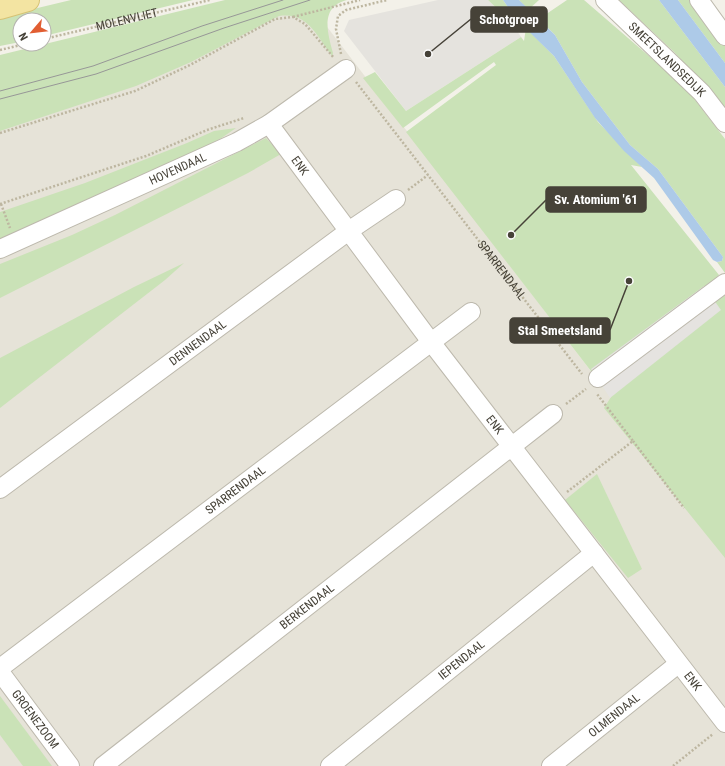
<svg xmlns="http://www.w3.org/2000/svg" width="725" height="766" viewBox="0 0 725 766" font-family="'Roboto Condensed',sans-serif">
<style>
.residential{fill:#e6e3d8}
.industrial{fill:#e5e3de}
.green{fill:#cae2b7}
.parking{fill:#e5e3e0}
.water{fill:#adcae8}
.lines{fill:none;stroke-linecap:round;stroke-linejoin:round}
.minor-casing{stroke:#bdb9ad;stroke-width:20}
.major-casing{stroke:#d6c274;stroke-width:24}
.path{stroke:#bdb6a0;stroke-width:2.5;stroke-dasharray:2 2;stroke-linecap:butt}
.minor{stroke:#fff;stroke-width:18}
.major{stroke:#f3e4a2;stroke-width:22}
.tram{stroke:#979797;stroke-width:1}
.labels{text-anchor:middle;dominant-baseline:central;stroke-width:3.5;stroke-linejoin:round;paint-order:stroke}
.street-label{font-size:12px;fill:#464238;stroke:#fff}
.leader{fill:none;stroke:#464238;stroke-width:1.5}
.callout-dot{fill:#464238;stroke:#fff;stroke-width:1.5}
.callout{fill:#464238;stroke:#464238;stroke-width:1.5}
.callout-label{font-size:13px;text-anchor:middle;font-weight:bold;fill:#fff}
</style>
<rect width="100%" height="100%" fill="#f3f1e9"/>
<path class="residential" d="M308,2L725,546V766H0V105Z"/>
<path class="industrial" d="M438,0H488L512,23L521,37L406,111L344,31L349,20Z"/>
<g class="green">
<path d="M71,0H193L44,36V20H20V42L0,46V17Z"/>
<path d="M225,0H347C319,7 328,34 333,53L332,56C316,35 308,12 279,16L191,62L136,86L0,131V55Z"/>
<path d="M488,0H503L517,20L512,23Z"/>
<path d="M519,0H539L528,10Z"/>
<path d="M567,0H584L686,88L725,139V273L717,262L722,261L723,257L658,169L630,145L582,82L555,35L539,19Z"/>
<path d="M619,0H659L725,87V108L674,52Z"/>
<path d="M678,0H691L725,46V63Z"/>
<path d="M526,28L554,56L598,122L642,167L631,165L719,275L717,277L725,288V558L604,408L611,397L406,132L496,65L494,62L403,128L363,78L375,72L406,111L521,37L524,41Z"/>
<path d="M236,128L220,139L163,168L0,241V212L85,183L187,143L214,131Z"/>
<path d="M266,138L281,154L248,173L0,298V264L72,235L115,215Z"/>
<path d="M184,263L165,280L0,408V358L134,287Z"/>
<path d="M597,474L642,569L628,578L565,500Z"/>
<path d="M0,696L52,766H23L0,735Z"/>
</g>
<path class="parking" d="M704,286L721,310L610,398L591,369Z"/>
<g class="water">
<path d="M503,0H519L555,35L582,82L630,145L658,169L723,257L722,261L717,262L713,260L654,178L624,151L595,118L554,56L517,20Z"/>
<path d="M659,0H678L725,63V87Z"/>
</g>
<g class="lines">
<g class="minor-casing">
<g id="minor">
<path id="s3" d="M605,0L702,93L725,123"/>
<path d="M699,0L725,36"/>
<path id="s4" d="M269,124L431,342L725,723"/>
<path id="s5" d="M0,249L237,142L269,124L346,69"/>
<path d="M598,378L725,283"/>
<path id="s6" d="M0,489L350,230L396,199"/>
<path id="s7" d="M0,668L471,312"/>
<path id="s8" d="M0,672L70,766"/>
<path id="s9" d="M103,766L553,414"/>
<path id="s10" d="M330,766L594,553"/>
<path id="s11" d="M551,766L678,664"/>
</g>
</g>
<g class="major-casing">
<path id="major" d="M0,8L28,0"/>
</g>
<g class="path">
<path d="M293,17L360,0"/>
<path id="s1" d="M44,39L210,0"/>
<path d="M0,50L25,44"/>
<path d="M341,54L336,29L338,16L346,10L387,0"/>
<path id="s2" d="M356,82L582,374"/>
<path d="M0,133L135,91L190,65L275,19L293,17L305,24L334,58"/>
<path d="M408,190L428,175"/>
<path d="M0,204L146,156L207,130L244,118"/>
<path d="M1,204L10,228"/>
<path d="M566,404L586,389"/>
<path d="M633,441L684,508"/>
<path d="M567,492L633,441L597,394"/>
<path d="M673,766L713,734"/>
</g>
<use href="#minor" class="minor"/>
<use href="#major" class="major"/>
<g class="tram">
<path d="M0,91L93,66L202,26L283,0"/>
<path d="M0,99L96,74L224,28L310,0"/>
</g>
</g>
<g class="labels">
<g class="street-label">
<text stroke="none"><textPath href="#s1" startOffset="85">MOLENVLIET</textPath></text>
<text stroke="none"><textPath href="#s3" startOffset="86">SMEETSLANDSEDIJK</textPath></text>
<text stroke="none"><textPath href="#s4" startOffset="52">ENK</textPath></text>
<text stroke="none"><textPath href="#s5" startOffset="195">HOVENDAAL</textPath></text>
<text stroke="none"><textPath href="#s2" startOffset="238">SPARRENDAAL</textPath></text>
<text stroke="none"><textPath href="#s6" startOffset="246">DENNENDAAL</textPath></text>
<text stroke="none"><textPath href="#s4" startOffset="376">ENK</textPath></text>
<text stroke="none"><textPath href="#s7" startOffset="295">SPARRENDAAL</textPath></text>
<text stroke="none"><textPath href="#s9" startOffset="259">BERKENDAAL</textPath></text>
<text stroke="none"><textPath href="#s10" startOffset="169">IEPENDAAL</textPath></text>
<text stroke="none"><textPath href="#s4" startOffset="700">ENK</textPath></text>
<text stroke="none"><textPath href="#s11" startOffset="81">OLMENDAAL</textPath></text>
<text stroke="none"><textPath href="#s8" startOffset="59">GROENEZOOM</textPath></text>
</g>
</g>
<path class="leader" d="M428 54L471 19M511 235L546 200M629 281L610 330"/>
<g class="callout-dot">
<circle cx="428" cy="54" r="4"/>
<circle cx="511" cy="235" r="4"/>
<circle cx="629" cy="281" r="4"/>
</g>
<g class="callout">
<rect x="471" y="7" width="76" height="25" rx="4"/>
<rect x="546" y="187" width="100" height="25" rx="4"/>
<rect x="510" y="318" width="100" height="25" rx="4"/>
</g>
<g class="callout-label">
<text x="509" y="24">Schotgroep</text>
<text x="596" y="204">Sv. Atomium '61</text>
<text x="560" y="335">Stal Smeetsland</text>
</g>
<g transform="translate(32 32) rotate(242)"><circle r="19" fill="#ffffff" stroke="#b5b3af"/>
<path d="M0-3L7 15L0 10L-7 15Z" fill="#e15e32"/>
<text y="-6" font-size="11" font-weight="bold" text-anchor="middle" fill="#464238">N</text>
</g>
</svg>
